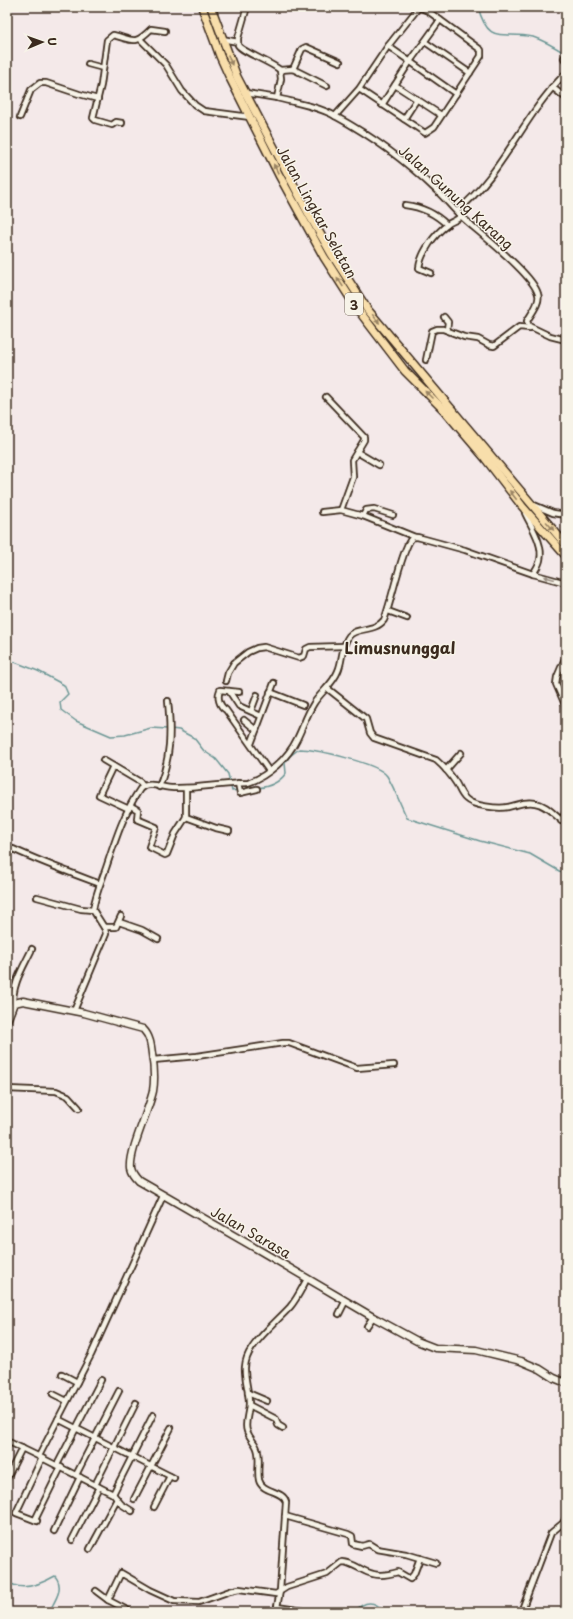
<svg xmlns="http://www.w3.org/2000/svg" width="573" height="1619" viewBox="0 0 573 1619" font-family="'Playpen Sans',sans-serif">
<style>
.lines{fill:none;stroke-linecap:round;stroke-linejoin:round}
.stream{stroke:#6c9795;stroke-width:1.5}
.street-casing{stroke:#3b2a1e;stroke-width:8}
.secondary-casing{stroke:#3b2a1e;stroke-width:9}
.primary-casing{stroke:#3b2a1e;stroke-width:10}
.street{stroke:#f7f3e8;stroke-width:4.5}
.secondary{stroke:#f7f3e8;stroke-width:6}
.primary{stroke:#f8deab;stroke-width:7}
.oneway{fill:#9a8464}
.oneway2{fill:#998e83}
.labels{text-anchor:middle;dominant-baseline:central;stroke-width:3;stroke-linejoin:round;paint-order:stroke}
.shield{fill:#f7f3e8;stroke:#73665b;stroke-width:1}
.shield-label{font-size:13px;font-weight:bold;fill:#3b2a1e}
.street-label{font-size:14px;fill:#3b2a1e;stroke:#f7f3e8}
.quarter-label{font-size:16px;font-weight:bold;fill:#3b2a1e;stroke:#f7f3e8}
</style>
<rect width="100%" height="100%" fill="#f4e9e9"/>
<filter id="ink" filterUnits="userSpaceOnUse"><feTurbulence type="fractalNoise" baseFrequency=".025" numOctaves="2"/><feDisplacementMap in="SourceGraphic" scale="8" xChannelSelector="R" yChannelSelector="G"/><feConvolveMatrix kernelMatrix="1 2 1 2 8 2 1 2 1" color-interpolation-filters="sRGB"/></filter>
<g filter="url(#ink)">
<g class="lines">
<g class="stream">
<path d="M478,7C489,47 503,30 533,37C545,41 555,47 566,54"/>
<path d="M7,659L38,671L64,685L68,694L60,702L61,710L76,721L111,736L125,735L151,728L167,729"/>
<path d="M171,729L179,730L194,738L204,751L216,759L228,774L232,791L238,790"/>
<path d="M257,788C269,787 279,783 286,773L285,763L290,756L299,749C315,749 378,763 387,776C394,787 401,806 407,818L480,841L530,854L566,875"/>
<path d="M7,1581C21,1593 41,1584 55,1576C65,1588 55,1600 49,1612"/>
<path d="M354,1612C365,1600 374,1600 385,1612"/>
<path d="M435,1612L445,1610L452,1612"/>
</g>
<g class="street-casing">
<g id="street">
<path d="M247,7L238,38V45C242,52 271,62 280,70L281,79L277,98C296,103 317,106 335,116C372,136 407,162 437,191C446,199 453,209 462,217C479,233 533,274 538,294C541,302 531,314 527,321L529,326L550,336L566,340"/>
<path d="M140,39L166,65L182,91L195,105L204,111L250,117"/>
<path d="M222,39L238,42"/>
<path d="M425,42L470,73"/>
<path d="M388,46L456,94"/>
<path d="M566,55L564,58L566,61"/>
<path d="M88,64L103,68"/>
<path d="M293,69L302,49L306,47L340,62"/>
<path d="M280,70L293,69L327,86"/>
<path d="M395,85L441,115"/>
<path d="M552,87L566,98"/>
<path d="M246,93L277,98"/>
<path d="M382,105L409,63L440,20"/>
<path d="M335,116L359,89L388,46L419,7L428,11L481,50V56L434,127L425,133L359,89"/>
<path d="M20,117L31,90L40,83H46L79,94L98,99"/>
<path d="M404,119L417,99"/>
<path d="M122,123L116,122L112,125L95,120L93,118L101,85L107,40L113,35C134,40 134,46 151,29L165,31"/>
<path d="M405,205C421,207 435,213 447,225"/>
<path d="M457,211C503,174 524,114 566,73"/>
<path d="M431,273L419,268C421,252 435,234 447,225C451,221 457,221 461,216"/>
<path d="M444,317L448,322L447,330"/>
<path d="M426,360L432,331L437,329H443L464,337L478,339L489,345L494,346L519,327L530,328"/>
<path d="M326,397L364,437V440L352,460L353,477L341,510L363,516L415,537"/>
<path d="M357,452L379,465"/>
<path d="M534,505L553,513L566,515"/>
<path d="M322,512L341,510"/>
<path d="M525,513C531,526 544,545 540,560C539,565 536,569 533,574"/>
<path d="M363,516L366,510L374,509L393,515"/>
<path d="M388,611L407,618"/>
<path d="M566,656L557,677L556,684L566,707"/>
<path d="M226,681L228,673L234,663L248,652L257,648L264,647L299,658L304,656L306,649L310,647L344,646"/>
<path d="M327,688L366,719L370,733L374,738L436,760C443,766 451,775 456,783C459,788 461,795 466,799C473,806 498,809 508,807C518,805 525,801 535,803C548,805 555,817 566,823"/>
<path d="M229,691L239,706L261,716"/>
<path d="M239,692L220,690C217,697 219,706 226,710L269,771"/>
<path d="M270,692L303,705"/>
<path d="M251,711L257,695"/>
<path d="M244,720L256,730"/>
<path d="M251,744L274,683"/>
<path d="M103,760L140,782L143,786"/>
<path d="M113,766L99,795L129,809"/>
<path d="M446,770L461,753"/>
<path d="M238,783L240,793L257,789"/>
<path d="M159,787C171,758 171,731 168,701"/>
<path d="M186,788V817L216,828L229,831"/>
<path d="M131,806L138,810L137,819L156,827L149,847L165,855L167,854L175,834L186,817"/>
<path d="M561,821L566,812"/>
<path d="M13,849C41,862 71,873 100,884"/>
<path d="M37,897L81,909L93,910"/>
<path d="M119,922L142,930L158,939"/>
<path d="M104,927H116L121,916"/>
<path d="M13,1005C12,984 23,968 32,949"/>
<path d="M74,1011L106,934L105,929L93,910C95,896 101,882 106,868C115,841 124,812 140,789C148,780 162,788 173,788C198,789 223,783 248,783C268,776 288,758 297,739C303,727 307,714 314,703C322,691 333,684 338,671C343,660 341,646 349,636C356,627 375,632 384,620C391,604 402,547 412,538C415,536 418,537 421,538L465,550L533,574L566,583"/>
<path d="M153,1060L197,1056L283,1043H289L357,1068L394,1065"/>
<path d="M7,1089L56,1091L68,1096L79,1108"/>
<path d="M339,1314L345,1302"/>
<path d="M367,1326L373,1317"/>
<path d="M62,1374L77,1382"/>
<path d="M248,1393L267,1401"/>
<path d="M53,1394L67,1401"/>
<path d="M249,1405L276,1419L278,1425L283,1428"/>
<path d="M58,1419L174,1478"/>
<path d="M7,1441L42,1458L113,1494L121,1504L132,1511"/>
<path d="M39,1456L91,1355L163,1196"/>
<path d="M57,1465L101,1380"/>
<path d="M76,1475L119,1391"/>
<path d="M7,1478L22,1448"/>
<path d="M95,1485L136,1403"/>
<path d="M113,1494L153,1415"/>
<path d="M134,1499L171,1428"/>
<path d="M154,1507L170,1476"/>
<path d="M285,1516L348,1534L352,1536L353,1544L362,1546L369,1544L377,1549L406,1554L436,1563"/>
<path d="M35,1520L61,1467"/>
<path d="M37,1521L16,1513L42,1458"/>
<path d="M54,1531L80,1477"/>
<path d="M72,1540L99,1487"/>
<path d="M90,1549L117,1499"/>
<path d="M96,1591L108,1600L121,1573L150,1590L174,1601L199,1602L230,1591L239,1589L276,1594L287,1587L327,1574L342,1562C353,1562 362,1572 373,1574C380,1576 391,1574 398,1572L410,1579L414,1574L420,1558"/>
<path d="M108,1600L129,1611"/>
<path d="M277,1607L311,1612"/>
<path d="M276,1612L280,1591L286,1502C283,1490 262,1493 259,1480C257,1471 260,1461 258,1452C257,1443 250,1440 247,1431C244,1423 249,1413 249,1404C249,1383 238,1368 252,1348C263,1332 277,1321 290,1307C297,1299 302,1288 307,1279"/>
<path d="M521,1612L551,1533L563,1523L566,1518"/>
</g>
</g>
<g class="secondary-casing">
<path id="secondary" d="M7,1021L14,1003L23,1001L84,1013L143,1029C150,1036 151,1045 152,1054C154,1066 155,1079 153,1091C149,1110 129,1151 131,1168C132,1173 135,1177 139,1181L264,1253L373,1317L417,1341L435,1348L476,1350L521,1361L540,1369L554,1378L566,1383"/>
</g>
<g class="primary-casing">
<g id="primary">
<path d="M202,7L220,56L230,78L279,175L324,257L356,307L405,371L444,410L485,458L522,506L566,556"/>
<path d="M211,7L237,77L311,218L331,253L367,309L566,545"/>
</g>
</g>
<use href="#street" class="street"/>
<use href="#secondary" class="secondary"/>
<use href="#primary" class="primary"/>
</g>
<defs><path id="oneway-solid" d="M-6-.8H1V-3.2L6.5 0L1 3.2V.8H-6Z"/></defs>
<g class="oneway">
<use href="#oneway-solid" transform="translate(230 60) rotate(68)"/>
<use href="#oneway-solid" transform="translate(276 169) rotate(-117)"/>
<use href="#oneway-solid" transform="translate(340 282) rotate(-123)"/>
<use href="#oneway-solid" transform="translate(376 319) rotate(51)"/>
<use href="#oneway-solid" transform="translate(429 395) rotate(-135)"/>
<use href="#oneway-solid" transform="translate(513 495) rotate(-127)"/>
<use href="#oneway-solid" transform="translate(550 526) rotate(49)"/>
</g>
<use class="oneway2" href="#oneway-solid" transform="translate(549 578) rotate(-166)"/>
</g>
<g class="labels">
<rect class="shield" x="345" y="293" width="18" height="22" rx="3"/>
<g class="shield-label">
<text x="354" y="304">3</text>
</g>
<g class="street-label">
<text transform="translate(456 197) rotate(42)">Jalan Gunung Karang</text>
<text transform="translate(317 212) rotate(61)">Jalan Lingkar Selatan</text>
<text transform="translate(251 1232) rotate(30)">Jalan Sarasa</text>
</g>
<g class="quarter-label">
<text x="400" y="647">Limusnunggal</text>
</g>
</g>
<rect width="573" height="1619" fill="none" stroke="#f7f3e8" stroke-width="24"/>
<rect x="12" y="12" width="549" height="1595" fill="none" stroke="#3b2a1e" stroke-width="1.5" filter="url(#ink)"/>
<g transform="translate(42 42) rotate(88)" stroke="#f7f3e8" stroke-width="3" paint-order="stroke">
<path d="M0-3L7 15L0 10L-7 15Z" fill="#3b2a1e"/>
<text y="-6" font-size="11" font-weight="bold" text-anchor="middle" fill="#3b2a1e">U</text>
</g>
</svg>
